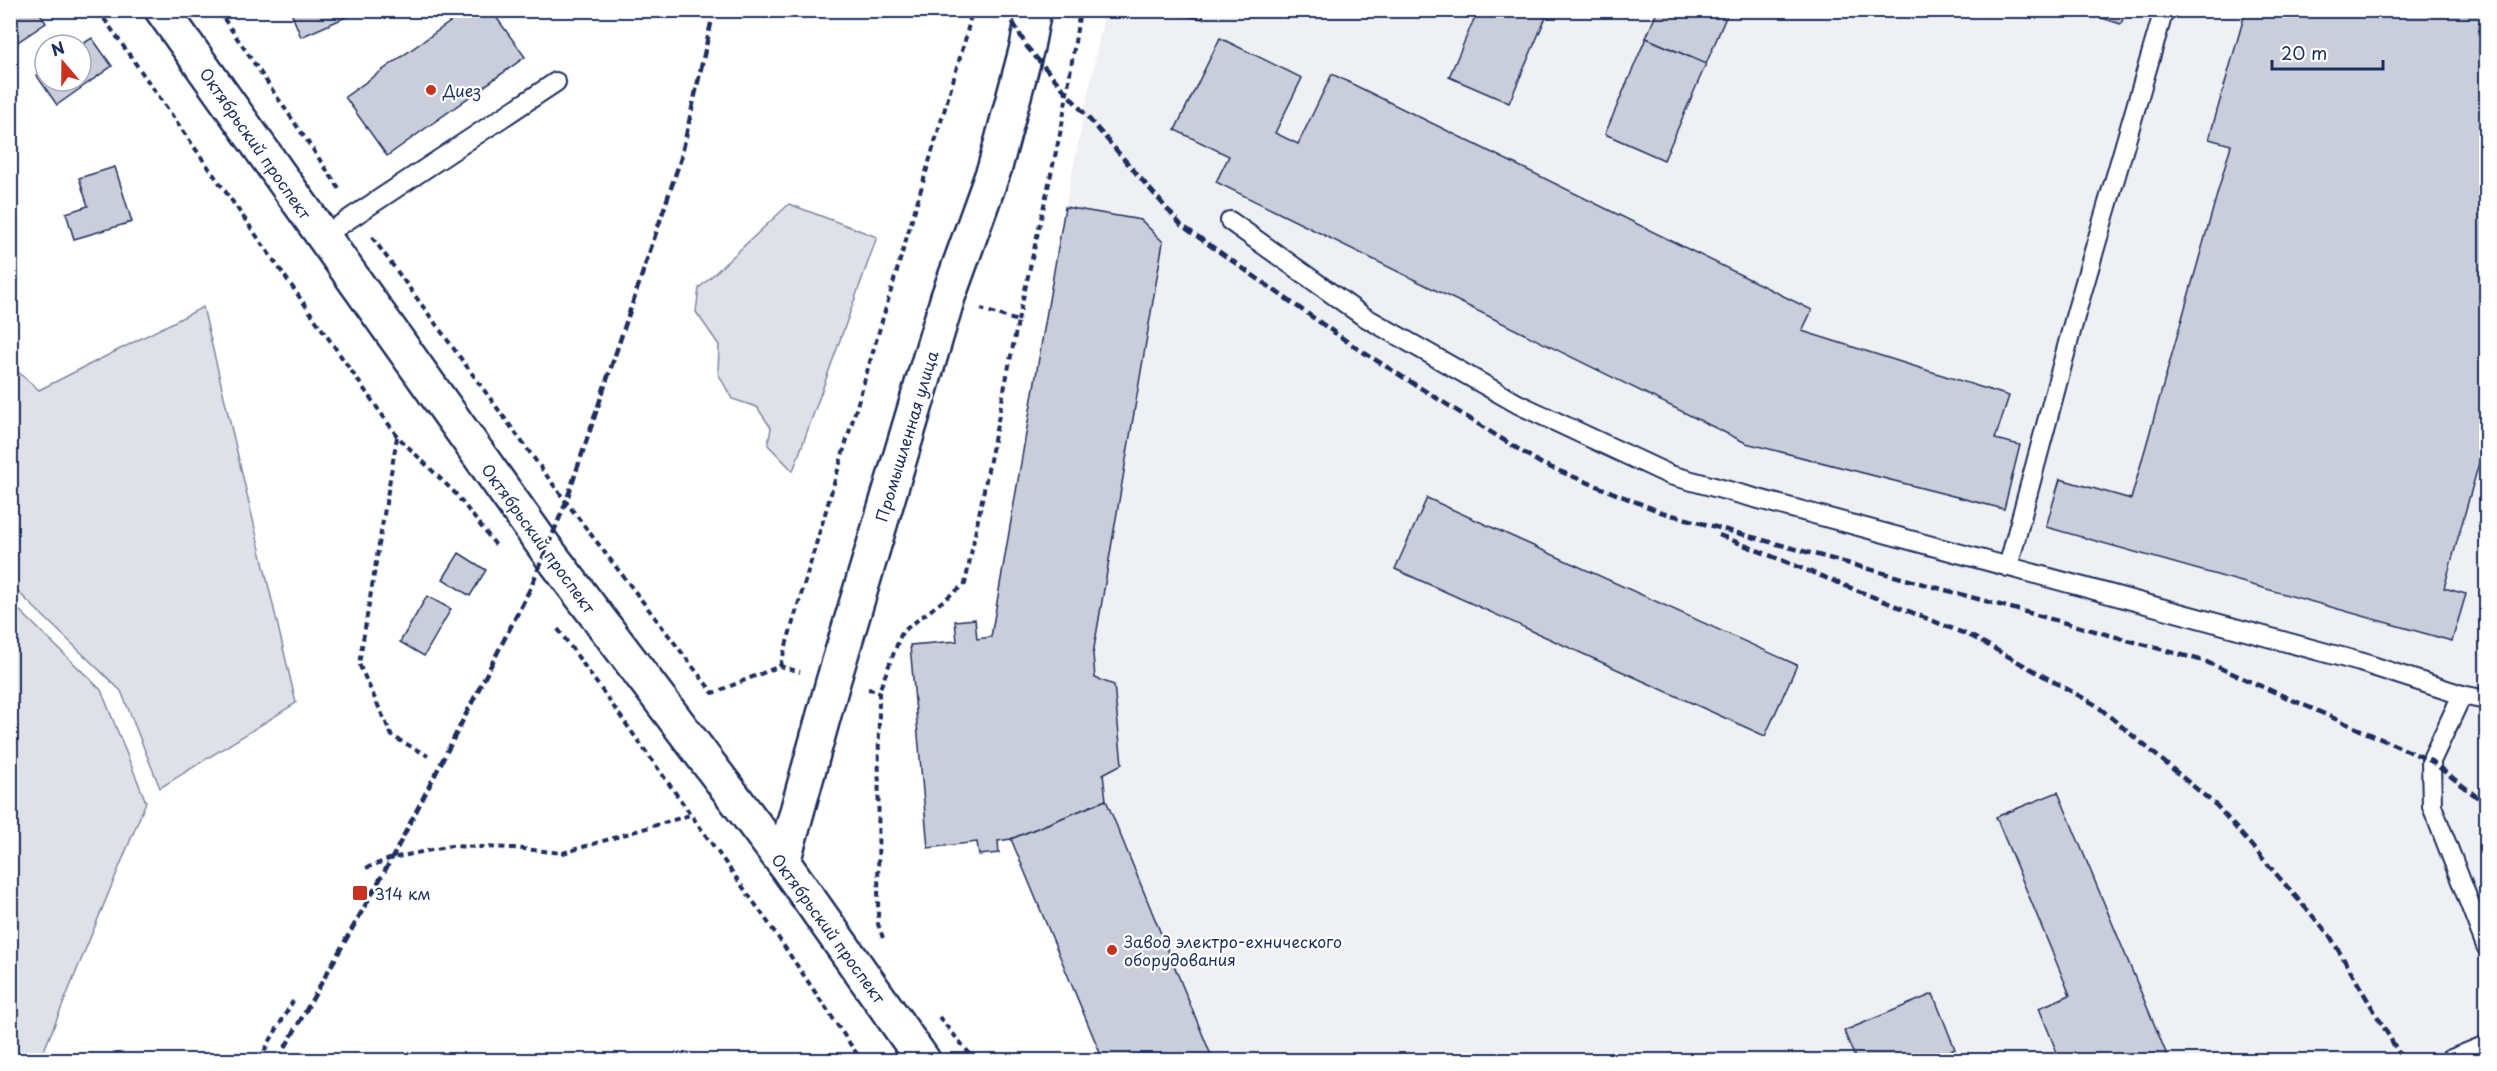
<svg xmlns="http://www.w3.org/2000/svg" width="2497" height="1071" viewBox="0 0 2497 1071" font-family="'Playpen Sans',sans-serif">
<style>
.built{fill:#eff0f4}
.green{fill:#dee1e7;stroke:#7c88a2;stroke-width:1.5}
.building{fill:#caceda;stroke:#1b2f5e;stroke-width:1.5}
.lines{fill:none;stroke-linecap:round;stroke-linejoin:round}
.lane-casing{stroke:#1b2f5e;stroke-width:22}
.secondary-casing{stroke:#1b2f5e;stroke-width:38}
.primary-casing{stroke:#1b2f5e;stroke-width:38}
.path{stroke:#1b2f5e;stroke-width:4;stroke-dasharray:6 4.5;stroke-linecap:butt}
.lane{stroke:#fff;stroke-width:18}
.secondary{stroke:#fff;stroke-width:33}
.primary{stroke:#fff;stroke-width:33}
.rail{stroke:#1b2f5e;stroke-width:4.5;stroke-dasharray:9 4.5;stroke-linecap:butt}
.poi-dot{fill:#c8321e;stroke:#fff;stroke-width:2}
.labels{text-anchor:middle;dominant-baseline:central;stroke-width:4.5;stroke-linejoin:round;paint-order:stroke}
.poi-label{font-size:16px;fill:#1b2f5e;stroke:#fff;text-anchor:start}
.street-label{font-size:16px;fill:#1b2f5e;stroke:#fff}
</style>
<rect width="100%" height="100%" fill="#fff"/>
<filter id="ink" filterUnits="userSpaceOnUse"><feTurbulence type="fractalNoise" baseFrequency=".0167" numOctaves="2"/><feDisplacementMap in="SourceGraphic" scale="12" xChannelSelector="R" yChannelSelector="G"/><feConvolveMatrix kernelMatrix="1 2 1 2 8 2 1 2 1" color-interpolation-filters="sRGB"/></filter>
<g filter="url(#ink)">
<path class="built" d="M1105,11H2486V1060H1103L1011,839L991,637L1065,207Z"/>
<g class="green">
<path d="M789,204L877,237L793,471L768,445L771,428L757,407L732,399L718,373L719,345L696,312L699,288Z"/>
<path d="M203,307L296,703L160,788L121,691L11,585V366L39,390Z"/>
<path d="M10,601L101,690L146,802L40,1060H11Z"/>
</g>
<g class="building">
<path d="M10,10H38L46,23L10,47Z"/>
<path d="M290,10H362L301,37Z"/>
<path d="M467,10H491L525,57L387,156L345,97Z"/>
<path d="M1149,10H1204L1203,19Z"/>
<path d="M1478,10H1549L1509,103L1449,77Z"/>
<path d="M1658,10H1729L1706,64L1646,38Z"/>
<path d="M2076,10H2126L2121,24Z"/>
<path d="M2246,10H2486V438L2444,588L2466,594L2452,641L2046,527L2060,479L2131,499L2231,145L2209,139Z"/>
<path d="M92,38L112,66L57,105L37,76L45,70V81H81V45Z"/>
<path d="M1220,38L1302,78L1275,133L1298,144L1332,74L1812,310L1802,331L2009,396L1995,439L2020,445L2004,509L1746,443L1216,182L1229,156L1175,130Z"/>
<path d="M1646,38L1706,64L1664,160L1605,134Z"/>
<path d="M115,167L132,222L74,239L66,213L88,206L79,178Z"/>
<path d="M1065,207L1141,220L1163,242L1093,654L1095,678L1114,685L1122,764L1103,774L1106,800L1011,839L998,841L999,853L979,855L977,842L928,848L910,645L957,641L955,621L975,619L977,639L991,637Z"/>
<path d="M1427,498L1797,665L1765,736L1395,569Z"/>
<path d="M459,553L486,570L470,596L443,579Z"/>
<path d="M427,596L451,609L424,656L400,642Z"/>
<path d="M2058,792L2169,1060H2060L2039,1008L2070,995L1996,817Z"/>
<path d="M1106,800L1213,1060H1103L1011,839Z"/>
<path d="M1933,994L1955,1049L1928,1060H1856L1844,1031Z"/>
</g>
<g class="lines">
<g class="lane-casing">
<g id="lane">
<path d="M1230,221L1363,316L1518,404L1670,475L2360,662L2462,695L2486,700"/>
<path d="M322,237L556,82"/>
<path d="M2008,567L2076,313L2164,10"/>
<path d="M2462,695L2431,761L2432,806L2486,946"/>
<path d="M2449,1060L2486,1045"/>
</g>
</g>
<g class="secondary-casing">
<path id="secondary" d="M783,862L833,682L948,297L995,167L1027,47L1034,10"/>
</g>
<g class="primary-casing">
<path id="primary" d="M162,10L546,549L783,862L923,1060"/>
</g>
<g class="path">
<path d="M98,10L397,436L455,493L498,548"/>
<path d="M218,10L341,191"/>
<path d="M372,237L566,502L713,693L780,666L800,672"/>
<path d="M1018,321L1062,125L1080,10"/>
<path d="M397,437L359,664L392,736L428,756"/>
<path d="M558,629L765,918L861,1060"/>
<path d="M780,666L966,37L972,10"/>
<path d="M868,689L879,691"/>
<path d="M366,868L392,858L451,846L513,848L563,853L690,815"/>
<path d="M883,938L878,924L879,691L902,632L965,584L1018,321L981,309"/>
<path d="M939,1017L975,1060"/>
<path d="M259,1060L293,1001"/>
</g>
<use href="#lane" class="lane"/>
<use href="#secondary" class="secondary"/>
<use href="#primary" class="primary"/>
<g class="rail">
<path d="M1006,10L1027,47L1181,225L1355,347L1542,464L1661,512L2204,661L2431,761L2486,804"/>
<path d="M1719,535L1973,637L2096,705L2217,806L2330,936L2403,1060"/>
<path d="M278,1060L392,858L438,769L530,589L566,502L681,158L714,10"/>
</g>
</g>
</g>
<g class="poi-dot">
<circle cx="431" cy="90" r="6"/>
<rect x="352" y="885" width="16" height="16" rx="3"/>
<circle cx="1112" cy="950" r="6"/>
</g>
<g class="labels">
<g class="poi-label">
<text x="443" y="90">Диез</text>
<text x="374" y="893">314 км</text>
<text x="1124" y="941">Завод электро-ехнического<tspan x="1124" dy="18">оборудования</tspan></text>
</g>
<g class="street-label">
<text transform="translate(256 143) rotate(55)">Октябрьский проспект</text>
<text transform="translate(906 436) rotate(-73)">Промышленная улица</text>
<text transform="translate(539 538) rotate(54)">Октябрьский проспект</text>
<text transform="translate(829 928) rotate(54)">Октябрьский проспект</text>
</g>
</g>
<rect width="2497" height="1071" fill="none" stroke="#fff" stroke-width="36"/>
<rect x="18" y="18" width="2461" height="1035" fill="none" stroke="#1b2f5e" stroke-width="2" filter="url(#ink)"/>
<g transform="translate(63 63) rotate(340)"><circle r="28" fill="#ffffff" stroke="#a4acbf" stroke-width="1.5"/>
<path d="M0-4.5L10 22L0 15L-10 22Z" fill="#c8321e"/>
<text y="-9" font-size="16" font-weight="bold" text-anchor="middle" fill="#1b2f5e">N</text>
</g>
<path d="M2272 60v9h111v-9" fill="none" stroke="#1b2f5e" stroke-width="3"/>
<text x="2281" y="60" font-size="18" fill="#1b2f5e" stroke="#ffffff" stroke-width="4.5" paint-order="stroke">20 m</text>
</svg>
